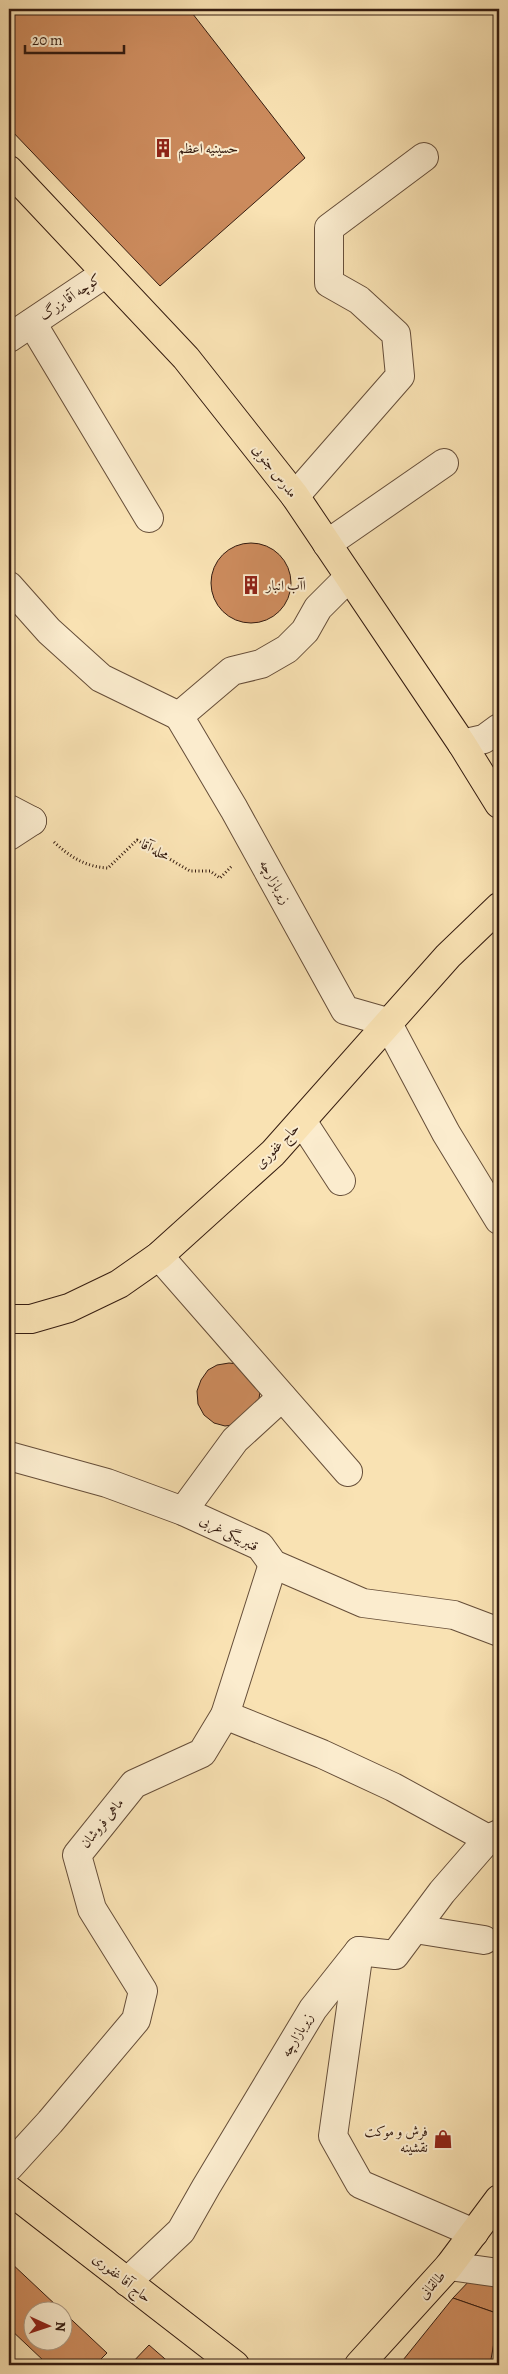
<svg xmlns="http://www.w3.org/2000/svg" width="508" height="2374" viewBox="0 0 508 2374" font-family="Alegreya,Amiri,serif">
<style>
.building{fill:#cc8b5d;stroke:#351c10;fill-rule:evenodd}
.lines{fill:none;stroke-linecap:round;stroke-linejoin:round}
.minor-casing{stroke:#664e39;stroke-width:30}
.major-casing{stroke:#351c10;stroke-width:30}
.path{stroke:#351c10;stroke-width:3;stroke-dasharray:1 2.5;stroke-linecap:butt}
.minor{stroke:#fbecce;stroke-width:28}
.major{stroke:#f9e2b3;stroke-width:28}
.labels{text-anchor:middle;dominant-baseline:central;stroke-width:4;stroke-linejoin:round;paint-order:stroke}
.poi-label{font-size:14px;fill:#351c10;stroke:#fbecce;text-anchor:start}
.street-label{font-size:14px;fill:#351c10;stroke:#fbecce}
</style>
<rect width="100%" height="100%" fill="#f9e2b3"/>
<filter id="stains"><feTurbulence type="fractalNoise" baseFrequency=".004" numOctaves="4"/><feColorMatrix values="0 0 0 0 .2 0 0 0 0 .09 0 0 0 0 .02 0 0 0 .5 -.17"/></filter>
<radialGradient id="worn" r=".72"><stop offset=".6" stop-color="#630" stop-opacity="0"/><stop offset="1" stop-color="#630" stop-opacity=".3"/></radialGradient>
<g class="building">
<path d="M9,9H189L305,158L160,286L9,128Z"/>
<circle cx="251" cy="583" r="40"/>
<path d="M229,1363L239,1364L260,1392L258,1405L239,1424L225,1426L214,1423L204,1415L198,1404L197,1391L201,1380L208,1370L217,1365Z"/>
<path d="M9,2261L107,2353L95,2365H41L45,2362L9,2328ZM32,2312H62V2342H32Z"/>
<path d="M472,2278L499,2281V2342L494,2341L499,2314L453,2298Z"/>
<path d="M453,2298L499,2314L490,2365H399Z"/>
<path d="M149,2345L172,2365H130Z"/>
</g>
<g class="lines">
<g class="minor-casing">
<g id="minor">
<path d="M32,323L149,518"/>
<path d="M9,338L106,273"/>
<path d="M295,496L400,376L396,334L359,300L329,283V228L424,157"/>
<path d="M327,544L444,463"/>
<path d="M349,577L318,608L305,631L287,649L261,664L232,671L179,716L234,809L345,1010L387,1022L446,1133L499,1220"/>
<path d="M9,586L49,631L101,678L179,716"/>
<path d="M462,744L484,739L499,728"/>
<path d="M9,809L32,821"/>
<path d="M9,836L32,821"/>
<path d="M302,1121L341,1181"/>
<path d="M159,1256L348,1472"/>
<path d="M9,1456L107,1483L183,1511L260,1546L273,1564L363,1603L454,1615L499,1632"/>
<path d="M183,1511L235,1440L282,1397"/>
<path d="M225,1715L322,1754L393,1787L488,1839"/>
<path d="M415,1929L484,1940"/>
<path d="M359,1951L333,2136L360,2184L474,2233"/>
<path d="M9,2167L50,2122L136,2020L143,1991L92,1909L77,1855L134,1784L202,1753L225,1715L273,1564"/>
<path d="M449,2266L499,2273"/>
<path d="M127,2282L181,2231L206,2187L313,2009L359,1951L395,1955L442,1892L488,1839L499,1834"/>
</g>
</g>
<g class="major-casing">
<g id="major">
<path d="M9,170L186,358L295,496L462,744L499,804"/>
<path d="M9,1319H31L69,1308L119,1284L159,1256L273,1153L448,956L499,907"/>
<path d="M9,2190L235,2365"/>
<path d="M359,2365L449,2266L499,2199"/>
</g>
</g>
<path class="path" d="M54,842C70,857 86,867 108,868L137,840L190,871H210L220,878L232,866"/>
<use href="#minor" class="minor"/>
<use href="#major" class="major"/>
</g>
<defs>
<g id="building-bare" transform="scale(1.5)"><path d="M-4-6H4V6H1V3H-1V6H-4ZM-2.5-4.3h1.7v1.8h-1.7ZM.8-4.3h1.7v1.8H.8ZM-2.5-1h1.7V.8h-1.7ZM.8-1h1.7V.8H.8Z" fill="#8f2418" stroke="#fbecce" stroke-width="2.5" paint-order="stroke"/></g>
<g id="shop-bare" transform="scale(1.5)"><path d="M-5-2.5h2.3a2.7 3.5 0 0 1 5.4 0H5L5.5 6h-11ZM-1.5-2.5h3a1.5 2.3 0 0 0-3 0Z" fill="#8f2418" stroke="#fbecce" stroke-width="2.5" paint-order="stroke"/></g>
</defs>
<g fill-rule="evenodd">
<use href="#building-bare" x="163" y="148"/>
<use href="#building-bare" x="251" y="585"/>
<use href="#shop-bare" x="443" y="2139"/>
</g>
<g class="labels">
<g class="poi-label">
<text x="178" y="148">حسینیه اعظم</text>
<text x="266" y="585">اآب انبار</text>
<text x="428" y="2131" text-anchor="end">فرش و موکت<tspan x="428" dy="16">نقشینه</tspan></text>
</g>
<g class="street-label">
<text transform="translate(70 297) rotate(-34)">کوچه آقا بزرگ</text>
<text transform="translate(275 471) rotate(52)">مدرس جنوبی</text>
<text transform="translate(155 850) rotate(27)">محله آقا</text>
<text transform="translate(275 882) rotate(61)">زیربازارچه</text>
<text transform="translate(277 1146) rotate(-46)">حاج غفوری</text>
<text transform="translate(229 1533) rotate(27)">قنبربیگی غربی</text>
<text transform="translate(102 1823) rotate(-51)">ماهی فروشان</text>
<text transform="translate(297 2035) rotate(-59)">زیربازارچه</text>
<text transform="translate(122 2278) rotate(38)">حاج آقا غفوری</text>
<text transform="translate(432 2285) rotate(-48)">طالقانی</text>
</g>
</g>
<rect width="508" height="2374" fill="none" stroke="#f9e2b3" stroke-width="30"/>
<rect x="10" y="10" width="488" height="2354" fill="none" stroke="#351c10" stroke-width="2.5"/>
<rect x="15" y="15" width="478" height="2344" fill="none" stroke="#351c10"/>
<g transform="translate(48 2326) rotate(93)"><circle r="24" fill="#fbecce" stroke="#ac9982"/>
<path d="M0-4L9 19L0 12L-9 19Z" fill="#8f2418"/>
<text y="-8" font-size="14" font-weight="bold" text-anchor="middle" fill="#351c10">N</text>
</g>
<path d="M25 45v8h99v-8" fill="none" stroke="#351c10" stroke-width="2.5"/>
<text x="32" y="45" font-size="15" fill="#351c10" stroke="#fbecce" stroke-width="4" paint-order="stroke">20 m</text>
<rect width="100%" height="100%" filter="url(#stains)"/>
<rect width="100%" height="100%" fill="url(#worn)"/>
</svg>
